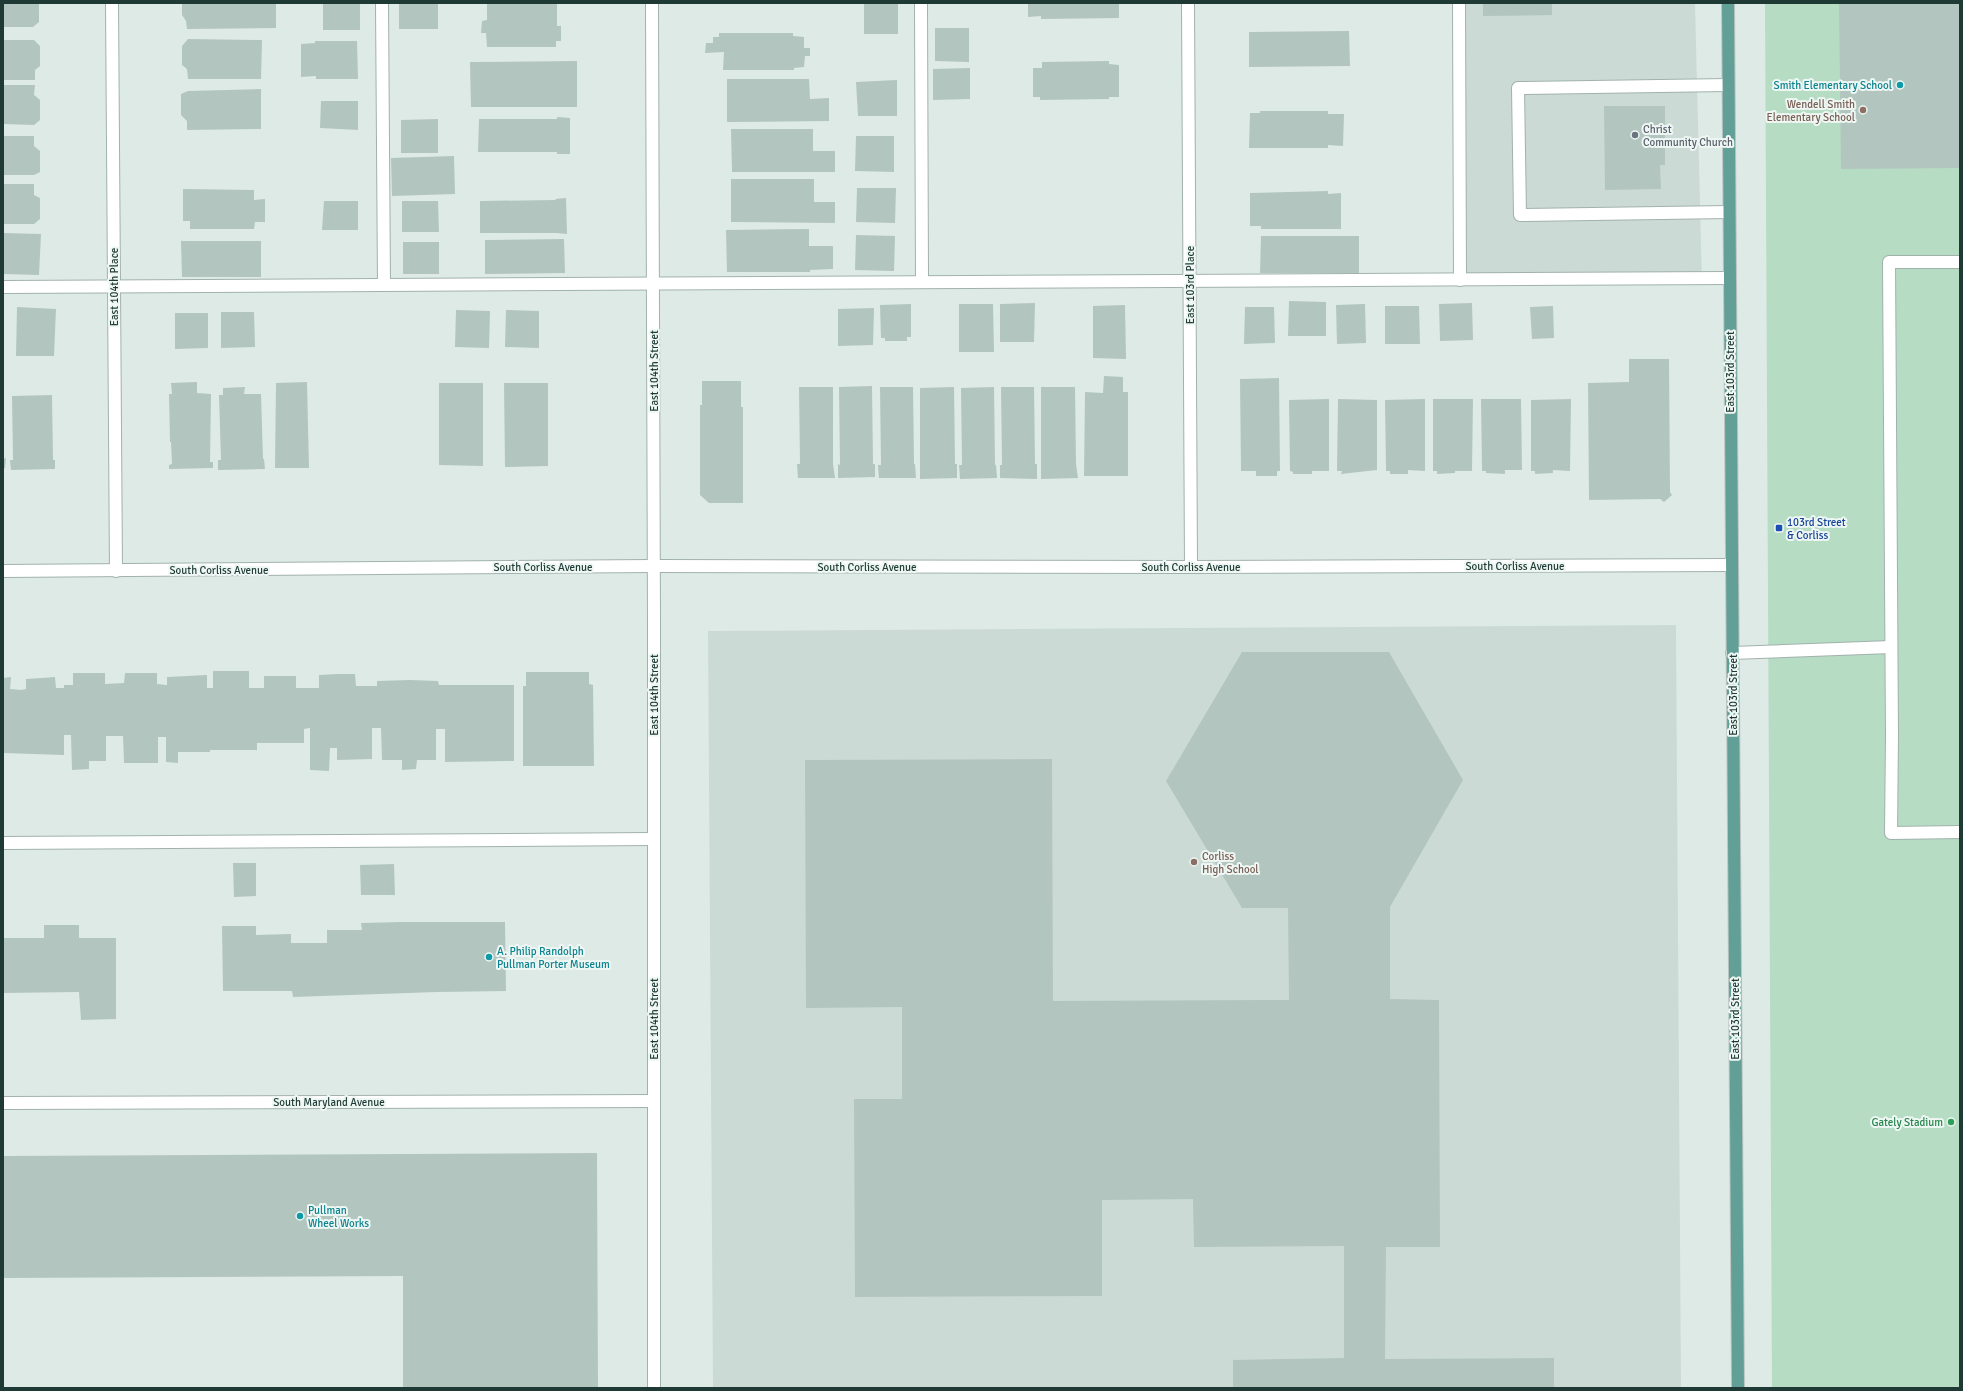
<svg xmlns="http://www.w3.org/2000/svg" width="1963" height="1391" viewBox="0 0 1963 1391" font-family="Signika,sans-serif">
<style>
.built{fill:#ccdad5}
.green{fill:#b6dcc4}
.building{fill:#b3c5bf}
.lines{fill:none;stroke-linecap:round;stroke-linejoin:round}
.minor-casing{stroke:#a1b2ad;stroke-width:14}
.major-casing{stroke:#bcc4c2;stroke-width:14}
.minor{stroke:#fff;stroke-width:12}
.major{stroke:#62a097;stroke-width:12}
.culture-dot{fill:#0f9aa8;stroke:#eef7f3;stroke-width:1.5}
.education-dot{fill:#8d6e63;stroke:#eef7f3;stroke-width:1.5}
.worship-dot{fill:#6b7280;stroke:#eef7f3;stroke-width:1.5}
.transit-dot{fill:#1a4fb4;stroke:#eef7f3;stroke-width:1.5}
.leisure-dot{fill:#2e9e5b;stroke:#eef7f3;stroke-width:1.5}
.labels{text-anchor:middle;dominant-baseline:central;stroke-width:4;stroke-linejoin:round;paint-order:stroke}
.culture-label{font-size:11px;fill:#0d838f;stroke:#eef7f3;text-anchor:start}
.education-label{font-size:11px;fill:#785e54;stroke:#eef7f3;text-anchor:end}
.worship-label{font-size:11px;fill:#5b616d;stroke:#eef7f3;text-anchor:start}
.street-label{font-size:11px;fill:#1f3a35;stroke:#eef7f3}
.transit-label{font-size:11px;fill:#164399;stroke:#eef7f3;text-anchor:start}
.leisure-label{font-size:11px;fill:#27864d;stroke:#eef7f3;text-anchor:end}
</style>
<rect width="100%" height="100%" fill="#deeae6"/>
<g class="built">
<path d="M1454,3H1695L1702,284H1455Z"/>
<path d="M1676,625L1681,1388H713L708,631Z"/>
</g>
<path class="green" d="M1765,3H1960V1388H1772Z"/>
<g class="building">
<path d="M3,3H39V22L33,27H3Z"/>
<path d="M182,3H276V28L187,29L186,21L182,15Z"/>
<rect x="323" y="3" width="37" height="27"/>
<rect x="399" y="3" width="39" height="26"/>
<path d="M487,3H557V26H561V41H556V47H487L486,33H481L482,21L487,20Z"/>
<rect x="864" y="3" width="34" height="31"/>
<path d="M1028,3H1119V18L1041,19V16L1028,17Z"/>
<path d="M1483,3H1552V15L1483,16Z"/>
<path d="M1839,3H1960V168L1841,169Z"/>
<path d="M935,28H969V62L935,61Z"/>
<path d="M1349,31L1350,66L1249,67V32Z"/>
<path d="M719,33H793V36L804,37V48H810V56H805L804,67L794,68V70H723L724,52L705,53L706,43H713V37H719Z"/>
<path d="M188,39L262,40L261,79H188L187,69L182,65V46Z"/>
<path d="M3,40H34L40,46V66L35,70V80H3Z"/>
<path d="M315,41H357L358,79H316V76L301,77V44L315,43Z"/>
<path d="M577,61V107H471L470,62Z"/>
<path d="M1109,61V64L1119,65V97H1109V99L1040,100V97H1033V68H1042V62Z"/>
<path d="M970,68V99L933,100V69Z"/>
<path d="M727,79H809L810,99L829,98V121L727,122Z"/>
<path d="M897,80V116H858L856,82Z"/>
<path d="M3,85H35L34,95L40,100V120L34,125L3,124Z"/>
<path d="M261,89V129L187,130V121L181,115V94L188,91Z"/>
<path d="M321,101H358V130L320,128Z"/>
<path d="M1604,106H1665V165H1660L1661,189L1605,190Z"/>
<path d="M1260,111H1328V114H1344L1343,146L1328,145V148H1249L1250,113H1260Z"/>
<path d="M557,117L570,118V154H557V152H478L479,119H557Z"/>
<path d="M438,119V153H401V120Z"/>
<path d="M731,129H813V151H835V172H732Z"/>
<path d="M3,136H34V146L40,151V172L34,175H3Z"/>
<path d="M856,136H894V172L855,171Z"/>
<path d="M454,156L455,194L392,196L391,158Z"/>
<path d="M731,179H814V202H835V223L731,222Z"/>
<path d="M3,184H34V195L40,198V219L34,224H3Z"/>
<path d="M857,188H896L895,223L856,222Z"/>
<path d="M183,189L254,190V200L265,199V222H255L254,229H190V221H183Z"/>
<path d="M1328,191V194L1341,193V229H1261V226H1250V193Z"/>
<path d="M566,198L567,234L556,233H480V201L556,200L555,199Z"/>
<path d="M324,201H358V230H322Z"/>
<path d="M402,201H438L439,232H402Z"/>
<path d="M809,229V246H833V269L810,270V272H727L726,230Z"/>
<path d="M3,233L41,234L39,275L3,274Z"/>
<path d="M856,235L895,236L894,271L855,270Z"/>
<path d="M1261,236H1359V273H1260Z"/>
<path d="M564,239L565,273L485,274V240Z"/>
<path d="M181,241H261V277H182Z"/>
<rect x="403" y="242" width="36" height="32"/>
<path d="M1289,301L1326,302V336H1288Z"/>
<path d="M1035,303L1034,342H1000V304Z"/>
<path d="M1472,303L1473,340L1440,341L1439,304Z"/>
<path d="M911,304V337H907V341H885V338H881L880,305Z"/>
<path d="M959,304H993L994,352H959Z"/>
<path d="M1365,304L1366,343L1337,344L1336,305Z"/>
<path d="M1125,305L1126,359L1093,358V306Z"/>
<path d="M1385,306H1419L1420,344H1385Z"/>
<path d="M1553,306L1554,338L1532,339L1530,307Z"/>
<path d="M17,307L56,309L54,356H16Z"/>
<path d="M1245,307H1274L1275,343L1244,344Z"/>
<path d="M874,308L873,345L838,346V309Z"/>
<path d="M456,310L490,311L489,348L455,347Z"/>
<path d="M506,310L539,311V348L505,347Z"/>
<path d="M221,312H254L255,347L221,348Z"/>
<path d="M175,313H208V348L175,349Z"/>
<path d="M1629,359H1669L1670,492L1672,495L1664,502L1660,499L1589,500L1588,383L1629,382Z"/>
<path d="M1104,376L1123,377V392H1128V476H1084L1085,392L1103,393Z"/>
<path d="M1279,378L1280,471H1277V476H1256V471H1241L1240,379Z"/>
<path d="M702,381H741V407H743V503H709L700,495V405H702Z"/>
<path d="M197,382V393L211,394L210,462H213V468L169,469V465L172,464L171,442H170L169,394H172L171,383Z"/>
<path d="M307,382L309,468H275L276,383Z"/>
<path d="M439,383H483V466L439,465Z"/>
<path d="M504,383H548V466L505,467Z"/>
<path d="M872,386L873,464H875V477L838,478V464L840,465L839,387Z"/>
<path d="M245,387L244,394H261L263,459H264L265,469L218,470V460H221L219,395H223V388Z"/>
<path d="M799,387H833V464L835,478H798L797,464H800Z"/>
<path d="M880,387H913L914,464H915L916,478H879L878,465H881Z"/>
<path d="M954,387L955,464H957V478L920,479V388Z"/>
<path d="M994,387L995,465H996L997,478L960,479L959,465H962L961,388Z"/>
<path d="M1001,387H1034L1035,464H1037V479L1000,478V465H1002Z"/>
<path d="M1041,387H1075L1076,464L1078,478L1041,479Z"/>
<path d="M52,395L53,460H55V469L11,470L10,460H13L12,396Z"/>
<path d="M1329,399V471H1312V474H1293V472L1290,471L1289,400Z"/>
<path d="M1338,399L1377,400V470L1341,474L1342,471H1337Z"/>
<path d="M1425,399V471L1408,470V474H1390V471H1386L1385,400Z"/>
<path d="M1433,399H1473L1472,471H1455V473L1437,474V471H1433Z"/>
<path d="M1481,399H1521L1522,470H1505V474L1486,473V471H1482Z"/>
<path d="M1571,399L1570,471L1553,470V473L1535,474V471H1531V400Z"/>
<path d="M6,458L5,468H3V459Z"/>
<path d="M1242,652H1389L1463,780L1390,907V999L1439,1000L1440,1247H1386L1385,1359L1554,1358V1388H1233V1360L1344,1358V1246L1194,1247L1193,1199L1102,1200V1296L855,1297L854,1099H902V1007L806,1008L805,760L1052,759L1053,1001L1289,1000L1288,908H1242L1166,781Z"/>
<path d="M213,671H249V688H264V676H296V688H319V675L338,674H355L356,686H377V681L410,680L438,681L439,685H514V761L445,762V729H436V760H417L416,769L402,770V760H382L381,728H372V759L337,760V748H330L329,771L310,770V728L304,729V743H257V750H210V752H178V763L166,762V737H158V763H124L123,736H106V761H89V769L72,770L71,735H64V755L3,753V678L11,677L10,689L21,690L26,689V679L42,678L55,677L56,688H64V685H73V673H105V684L124,683L125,673H157V684L167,685V677L207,675V688H213Z"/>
<path d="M526,672H589V684L593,685L594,766H523V686H526Z"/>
<path d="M233,863H256V896L234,897Z"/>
<path d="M394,864L395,895H361L360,865Z"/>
<path d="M402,922H505L506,991L437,992L293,997L292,991H223L222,926H256V935L291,934V943H327V930H362L361,923Z"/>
<path d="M44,925H79V938H116V1019L81,1020L79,992L3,993V938H44Z"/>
<path d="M597,1153L598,1388H403V1276L3,1278V1156Z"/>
</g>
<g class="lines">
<g class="minor-casing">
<g id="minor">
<path d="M112,3L116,571"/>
<path d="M382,3L384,285"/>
<path d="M652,3L654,625V1388"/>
<path d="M921,3L922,282"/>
<path d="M1188,3L1191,567"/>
<path d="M1459,3L1460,280"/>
<path d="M1728,85L1518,88L1520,215L1729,212"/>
<path d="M1960,262H1889L1892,736L1891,833L1960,832"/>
<path d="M3,287L1729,278"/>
<path d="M3,571L654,566L1191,567L1732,565"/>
<path d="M1732,653L1891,647"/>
<path d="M3,843L654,839"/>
<path d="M3,1103L654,1101"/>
</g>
</g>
<g class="major-casing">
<path id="major" d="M1728,3L1738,1388"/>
</g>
<use href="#minor" class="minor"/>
<use href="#major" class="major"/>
</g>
<g class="culture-dot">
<circle cx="1900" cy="85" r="4"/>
<circle cx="489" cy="957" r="4"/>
<circle cx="300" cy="1216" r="4"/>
</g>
<g class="education-dot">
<circle cx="1863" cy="110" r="4"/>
<circle cx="1194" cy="862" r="4"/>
</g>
<circle class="worship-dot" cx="1635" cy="135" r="4"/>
<rect class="transit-dot" x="1775" y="524" width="8" height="8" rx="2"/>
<circle class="leisure-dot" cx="1951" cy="1122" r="4"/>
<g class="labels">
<g class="culture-label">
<text x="1892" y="85" text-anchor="end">Smith Elementary School</text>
<text x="497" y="951">A. Philip Randolph<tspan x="497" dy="13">Pullman Porter Museum</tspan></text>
<text x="308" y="1210">Pullman<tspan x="308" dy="13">Wheel Works</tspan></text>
</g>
<g class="education-label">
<text x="1855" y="104">Wendell Smith<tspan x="1855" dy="13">Elementary School</tspan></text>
<text x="1202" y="856" text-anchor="start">Corliss<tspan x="1202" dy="13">High School</tspan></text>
</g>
<g class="worship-label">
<text x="1643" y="129">Christ<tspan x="1643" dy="13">Community Church</tspan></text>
</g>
<g class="street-label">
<text transform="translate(1190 285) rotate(-90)">East 103rd Place</text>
<text transform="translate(114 287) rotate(-90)">East 104th Place</text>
<text transform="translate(654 371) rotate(-90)">East 104th Street</text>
<text transform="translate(1730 372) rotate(-90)">East 103rd Street</text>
<text x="1515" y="566">South Corliss Avenue</text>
<text x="543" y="567">South Corliss Avenue</text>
<text x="867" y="567">South Corliss Avenue</text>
<text x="1191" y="567">South Corliss Avenue</text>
<text x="219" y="570">South Corliss Avenue</text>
<text transform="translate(654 695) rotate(-90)">East 104th Street</text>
<text transform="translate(1733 695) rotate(-90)">East 103rd Street</text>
<text transform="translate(654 1019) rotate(-90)">East 104th Street</text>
<text transform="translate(1735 1019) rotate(-90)">East 103rd Street</text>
<text x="329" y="1102">South Maryland Avenue</text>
</g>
<g class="transit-label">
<text x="1787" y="522">103rd Street<tspan x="1787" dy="13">&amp; Corliss</tspan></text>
</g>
<g class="leisure-label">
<text x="1943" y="1122">Gately Stadium</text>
</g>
</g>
<rect width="1963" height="1391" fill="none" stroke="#1f3a35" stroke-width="8"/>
</svg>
